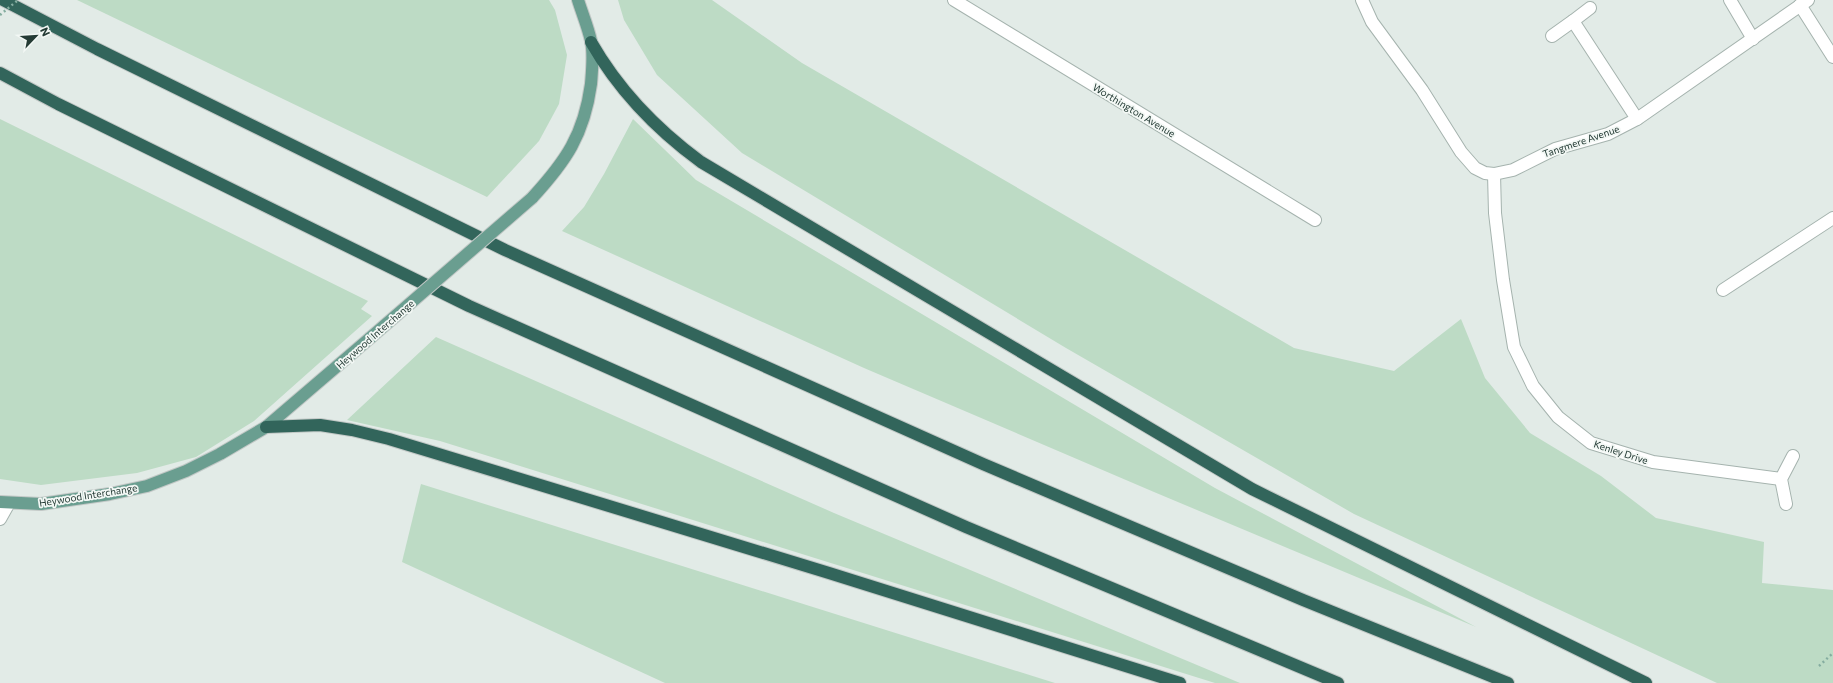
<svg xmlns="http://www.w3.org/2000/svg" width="1833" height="683" viewBox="0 0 1833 683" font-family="Commissioner,sans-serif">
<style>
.green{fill:#bddbc5}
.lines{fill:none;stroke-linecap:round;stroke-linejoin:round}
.minor-casing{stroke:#a5b3ae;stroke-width:14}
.major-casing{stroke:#c2c8c6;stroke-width:14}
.highway-casing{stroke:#c2c8c6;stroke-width:14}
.path{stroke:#85ada0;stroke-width:2.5;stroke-dasharray:2 3;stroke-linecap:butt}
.minor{stroke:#fff;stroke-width:12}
.major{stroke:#6a9e90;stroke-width:12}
.highway{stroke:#32655b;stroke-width:12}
.major-bridge-casing{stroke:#c2c8c6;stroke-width:14;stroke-linecap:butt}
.path-bridge{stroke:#85ada0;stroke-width:2.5;stroke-dasharray:2 3;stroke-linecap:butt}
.major-bridge{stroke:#6a9e90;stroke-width:12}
.labels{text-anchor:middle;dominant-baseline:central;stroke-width:3.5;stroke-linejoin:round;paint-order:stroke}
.street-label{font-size:10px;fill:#243b35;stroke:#f3f8f5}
</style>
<rect width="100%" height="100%" fill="#e2ebe7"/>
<g class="green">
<path d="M77,0H549L555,10L567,55L559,104L539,141L487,197Z"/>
<path d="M618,0H712L802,63L1294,348L1394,371L1461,319L1485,378L1530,433L1601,476L1656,518L1764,542L1762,583L1833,590V683H1717L1354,514L1066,348L742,153L657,75L624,20Z"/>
<path d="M0,119L368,301L361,309L372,316L254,421L196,457L137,473L41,485L0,479Z"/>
<path d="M633,119L696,180L1215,488L1476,627L1154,492L864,368L562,231L584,207L604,174Z"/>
<path d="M436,337L834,513L1240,683H1215L440,441L347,420Z"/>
<path d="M421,484L1055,683H665L402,562Z"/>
</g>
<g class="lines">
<g class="minor-casing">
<g id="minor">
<path d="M954,0L1315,220"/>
<path d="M1362,0L1372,22L1422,90L1461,152L1475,168L1485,173L1494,174L1513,170L1555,149L1608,134L1637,119L1808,0"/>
<path d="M1730,0L1753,39"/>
<path d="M1800,5L1833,57"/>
<path d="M1590,8L1573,21L1637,119"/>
<path d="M1552,36L1573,21"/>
<path d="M1494,174L1495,213L1503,280L1514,347L1533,386L1558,417L1591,443L1653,462L1781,479"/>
<path d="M1723,290L1833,218"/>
<path d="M1786,504L1781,479L1793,456"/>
<path d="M0,519L9,503"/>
</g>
</g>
<g class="major-casing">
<g id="major">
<path d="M532,198C566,161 584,135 591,84C592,71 594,54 591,41C588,27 582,13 578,0"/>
<path d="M0,502L41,504L110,494L147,486L186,471L220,454L266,427L370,338"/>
</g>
</g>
<g class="highway-casing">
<g id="highway">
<path d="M3,0L97,49L505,250L983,464L1303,600L1508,683"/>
<path d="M591,42C619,91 656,129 701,162L1252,489L1646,683"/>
<path d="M0,73L58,104L469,306L966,527L1338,683"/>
<path d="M266,427L320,425L352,430L389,439L829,573L1180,683"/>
</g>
</g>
<path class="path" d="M1819,666L1833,653"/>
<use href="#minor" class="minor"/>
<use href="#major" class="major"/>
<use href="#highway" class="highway"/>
<g class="major-bridge-casing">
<path id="major-bridge" d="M370,338L532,198"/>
</g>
<path class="path-bridge" d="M0,15L18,0"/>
<use href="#major-bridge" class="major-bridge"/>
</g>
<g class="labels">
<g class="street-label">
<text transform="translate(1134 110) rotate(31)">Worthington Avenue</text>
<text transform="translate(1581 141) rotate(-19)">Tangmere Avenue</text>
<text transform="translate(375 334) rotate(-41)">Heywood Interchange</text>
<text transform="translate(1621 452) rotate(18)">Kenley Drive</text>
<text transform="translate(88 495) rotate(-9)">Heywood Interchange</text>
</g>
</g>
<g transform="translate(36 36) rotate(65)" stroke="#f3f8f5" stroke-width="3" paint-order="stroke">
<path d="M0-3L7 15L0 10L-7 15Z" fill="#243b35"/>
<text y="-6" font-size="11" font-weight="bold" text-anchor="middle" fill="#243b35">N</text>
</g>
</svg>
